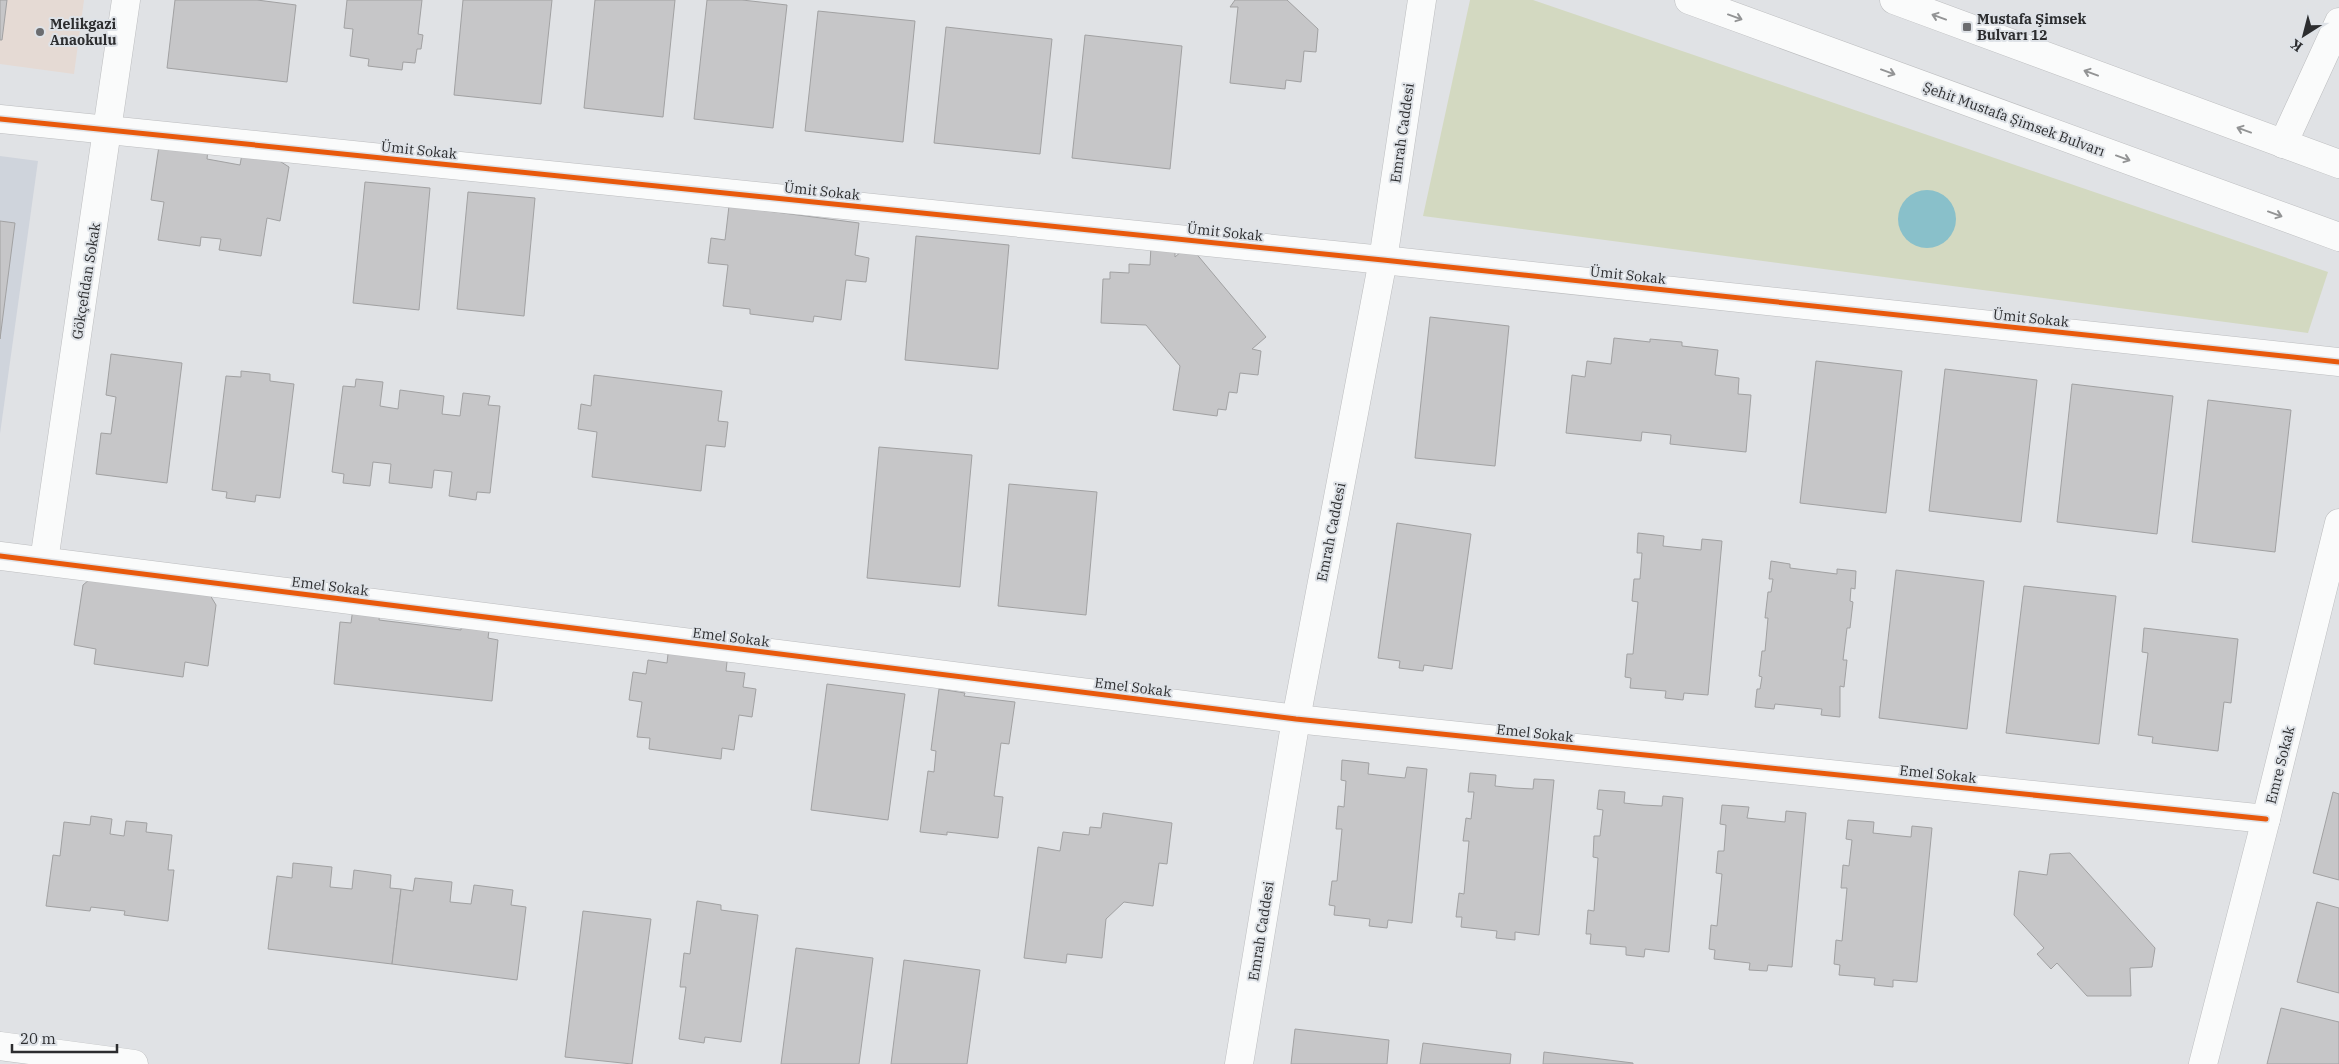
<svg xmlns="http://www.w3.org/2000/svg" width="2339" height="1064" viewBox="0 0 2339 1064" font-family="'IBM Plex Serif',serif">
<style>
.built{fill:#cfd4dc}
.education{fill:#e5dad4}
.green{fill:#d3d9c1}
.water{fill:#89c0ca}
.building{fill:#c6c6c8;stroke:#a1a1a2}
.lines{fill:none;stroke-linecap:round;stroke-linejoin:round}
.street-casing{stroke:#bcbdbf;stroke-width:29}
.primary-casing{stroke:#bcbdbf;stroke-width:29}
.street{stroke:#fafbfb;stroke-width:28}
.primary{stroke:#fafbfb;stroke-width:28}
.cycleway-casing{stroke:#dee2e7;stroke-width:8}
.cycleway{stroke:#e8590c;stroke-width:5}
.oneway{stroke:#939495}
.poi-dot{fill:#6b6c6f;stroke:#dee2e7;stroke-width:2}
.labels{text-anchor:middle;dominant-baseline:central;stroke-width:4;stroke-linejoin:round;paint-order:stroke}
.poi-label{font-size:14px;font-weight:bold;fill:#2c2d2f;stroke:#dee2e7;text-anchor:start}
.street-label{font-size:14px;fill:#2c2d2f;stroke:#dee2e7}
</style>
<rect width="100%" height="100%" fill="#e0e2e5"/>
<path class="built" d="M0,156L38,161L0,434Z"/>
<path class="education" d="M0,0H84L74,74L0,64Z"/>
<path class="green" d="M1470,0H1533L2328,272L2308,333L1423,216Z"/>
<circle class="water" cx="1927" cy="219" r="29"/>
<g class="building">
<path d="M0,0H7L2,40H0Z"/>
<path d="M175,0H257L296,5L287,82L167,68Z"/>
<path d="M347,0H422L418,34L423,35L421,49H417L415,63L403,62L402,70L368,66L369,59L350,56L353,29L344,28Z"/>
<path d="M463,0H552L541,104L454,95Z"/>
<path d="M595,0H675L663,117L584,108Z"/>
<path d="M707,0H742L787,5L773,128L694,119Z"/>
<path d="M1235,0H1287L1318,29L1316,52L1304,51L1301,82L1286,80L1285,89L1230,83L1238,7H1230Z"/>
<path d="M818,11L915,21L903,142L805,131Z"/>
<path d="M946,27L1052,39L1040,154L934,143Z"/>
<path d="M1085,35L1182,46L1170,169L1072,158Z"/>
<path d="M159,146L208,149L207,159L240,165L242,154L278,160L289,167L280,221L267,218L261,256L219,250L221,239L201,237L200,246L158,240L164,202L151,200Z"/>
<path d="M365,182L430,188L419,310L353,303Z"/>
<path d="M468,192L535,198L524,316L457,309Z"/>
<path d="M729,206L859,223L855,255L869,258L866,282L846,280L841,320L814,316L813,322L750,314V309L723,306L728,265L708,263L711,238L725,240Z"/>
<path d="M0,221L15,223L0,339Z"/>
<path d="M916,236L1009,245L998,369L905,360Z"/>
<path d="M1189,245L1266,337L1252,349L1261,351L1258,375L1240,373L1237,393L1229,392L1226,410L1218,409L1217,416L1173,410L1180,366L1146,325L1101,323L1103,279H1110V272L1129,273V264L1150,265L1151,246L1175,248V257Z"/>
<path d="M1430,317L1509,326L1495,466L1415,458Z"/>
<path d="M1614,338L1650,342V339L1682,342V346L1718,350L1715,375L1739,378L1738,394L1751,395L1746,452L1670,444L1671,435L1642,432L1641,441L1566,433L1572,375L1585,377L1587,361L1611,364Z"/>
<path d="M111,354L182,363L167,483L96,474L101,433L111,434L116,397L106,395Z"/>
<path d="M1816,361L1902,371L1886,513L1800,503Z"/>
<path d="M1945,369L2037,380L2021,522L1929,511Z"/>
<path d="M241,371L270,374V381L294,384L280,498L256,495L255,502L226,498L227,492L212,490L226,376L241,377Z"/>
<path d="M594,375L722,391L718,421L728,422L725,447L706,445L701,491L592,477L597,432L578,429L581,404L591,406Z"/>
<path d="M356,379L383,382L380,406L398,409L400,390L444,396L442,414L460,416L463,393L490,396L488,405L500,406L490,493L477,492L476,500L449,496L452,472L434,470L432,488L389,483L391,464L373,462L370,486L343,483L344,474L332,472L343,386L355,387Z"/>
<path d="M2072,384L2173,396L2157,534L2057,522Z"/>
<path d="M2208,400L2291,410L2275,552L2192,542Z"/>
<path d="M879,447L972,455L960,587L867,578Z"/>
<path d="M1009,484L1097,492L1086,615L998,606Z"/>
<path d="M1397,523L1471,534L1452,669L1424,665L1423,671L1399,668L1400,661L1378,658Z"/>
<path d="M1638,533L1664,536L1663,546L1701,550L1702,539L1722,541L1708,695L1684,693L1683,700L1665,698L1666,691L1630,688L1631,678L1625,677L1627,654H1633L1638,602L1632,601L1634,579H1640L1642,553H1637Z"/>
<path d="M1771,561L1790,564V568L1837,574V569L1856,571L1855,589L1851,588L1850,601L1853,602L1850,628H1847L1843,660H1847L1844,687L1840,686V717L1821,715L1822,709L1775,704L1774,709L1755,707L1757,689H1760L1762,677L1759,676L1762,651H1765L1768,618H1765L1768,592H1771L1773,579H1769Z"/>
<path d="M1896,570L1984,581L1967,729L1879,718Z"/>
<path d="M96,574L207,590L216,605L208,666L185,662L183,677L94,664L96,649L74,645L83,585Z"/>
<path d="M2024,586L2116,596L2099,744L2006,733Z"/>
<path d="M353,608L380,611L379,620L461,630L462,620L490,623L488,638L498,640L492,701L334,684L340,622L351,623Z"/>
<path d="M2144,628L2238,639L2231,703L2224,702L2218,751L2152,743L2153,737L2138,735L2148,653L2142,652Z"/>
<path d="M669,645L728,653L726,671L745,673L743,687L756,689L752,717L739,715L734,750L722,748L721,759L649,749L650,738L637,737L642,702L629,700L633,672L646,674L648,660L667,663Z"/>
<path d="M827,684L905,694L888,820L811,810Z"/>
<path d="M939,689L965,693L964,696L1015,702L1009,744L1001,743L994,796L1003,797L998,838L947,832V835L920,832L928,771L934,772L936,751L931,750Z"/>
<path d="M1342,760L1369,763L1368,774L1386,776L1405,778L1407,767L1427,769L1412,923L1388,920L1387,928L1369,926L1370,919L1334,915L1335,906L1329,905L1332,881H1337L1342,829H1336L1338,806L1344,807L1346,781L1341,780Z"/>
<path d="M1470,773L1496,775L1495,786L1514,788L1533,789L1534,779L1554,780L1539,935L1515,932V940L1496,938L1497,931L1461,927L1462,917H1456L1459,893L1464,894L1469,841H1463L1466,818L1471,819L1474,792H1468Z"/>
<path d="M1599,790L1625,792L1624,803L1643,805L1662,806L1663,796L1683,798L1669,952L1645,949L1644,957L1626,955V947L1590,944L1591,934H1586L1588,910L1594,911L1598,858L1593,857L1594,836H1600L1603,810L1597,809Z"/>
<path d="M2333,792L2339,794V880L2313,873Z"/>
<path d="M1722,805L1749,807L1747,818L1785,822L1786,811L1806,813L1792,967L1768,965L1767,971L1749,970L1750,963L1714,959L1715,950L1709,949L1711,925L1717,926L1722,874L1716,873L1718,851H1724L1726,825L1720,824Z"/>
<path d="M1103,813L1172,823L1167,864L1159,863L1153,906L1124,902L1106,919L1102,958L1067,954L1066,963L1024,958L1038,847L1060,851L1063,832L1089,835L1090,827L1101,828Z"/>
<path d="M91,816L112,819L110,834L124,836L126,821L147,823L146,832L172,835L168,870H174L168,921L124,915L125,911L91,907L90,911L46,906L53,855L60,856L64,822L90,825Z"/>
<path d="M1848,820L1874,822L1873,833L1891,835L1911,837L1912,826L1932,828L1917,982L1893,980V987L1874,985L1875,978L1839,975L1840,965L1834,964L1836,940L1842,941L1847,888H1841L1843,865L1849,866L1852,840L1846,839Z"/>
<path d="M2070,853L2155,948L2152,967L2130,968L2131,996H2087L2057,963L2051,969L2037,954L2044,948L2014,915L2019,871L2047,875L2050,854Z"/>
<path d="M293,863L332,867L330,887L352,889L354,870L391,875L390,888L401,889L392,964L268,949L277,876L292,878Z"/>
<path d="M415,878L452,882L450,902L471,904L474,885L513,890L511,905L526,907L517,980L392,964L401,889L413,891Z"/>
<path d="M697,901L721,905V910L758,915L741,1042L705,1037L704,1043L679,1039L686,987H680L684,953L690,954Z"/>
<path d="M2317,902L2339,908V993L2297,982Z"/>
<path d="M583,911L651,919L632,1064L565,1057Z"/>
<path d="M796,948L873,958L859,1064H781Z"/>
<path d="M904,960L980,970L967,1064H891Z"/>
<path d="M2281,1008L2339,1022V1064H2267Z"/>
<path d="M1295,1029L1389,1040L1387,1064H1291Z"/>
<path d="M1423,1043L1511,1054L1510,1064H1420Z"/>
<path d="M1544,1052L1633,1063V1064H1543Z"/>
</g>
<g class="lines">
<g class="street-casing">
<g id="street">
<path d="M0,119L1383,260L2339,362"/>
<path d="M2283,144L2339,22"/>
<path d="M0,556L1296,719L2266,819"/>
<path d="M44,561L126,0"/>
<path d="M1239,1064L1296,719L1383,260L1422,0"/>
<path d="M2203,1064L2266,819L2339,523"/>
</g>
</g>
<g class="primary-casing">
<g id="primary">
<path d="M1689,0L2339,237"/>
<path d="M1894,0L2339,164"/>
<path d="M0,1046L134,1064"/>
</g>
</g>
<use href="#street" class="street"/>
<use href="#primary" class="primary"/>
<g class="cycleway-casing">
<g id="cycleway">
<path d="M0,119L1383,260L2339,362"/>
<path d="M0,556L1296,719L2266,819"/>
</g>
</g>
<use href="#cycleway" class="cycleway"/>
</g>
<defs><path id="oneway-shaft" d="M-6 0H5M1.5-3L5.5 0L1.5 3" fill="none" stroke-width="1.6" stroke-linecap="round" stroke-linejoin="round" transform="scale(1.25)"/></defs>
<g class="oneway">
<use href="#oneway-shaft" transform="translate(1735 17) rotate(20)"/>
<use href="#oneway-shaft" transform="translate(1939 17) rotate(-160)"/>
<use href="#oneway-shaft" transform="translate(1888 72) rotate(20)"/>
<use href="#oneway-shaft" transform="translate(2091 73) rotate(-160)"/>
<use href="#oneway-shaft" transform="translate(2244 130) rotate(-160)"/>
<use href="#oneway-shaft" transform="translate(2123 158) rotate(20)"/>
<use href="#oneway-shaft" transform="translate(2275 214) rotate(20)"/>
</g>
<g class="poi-dot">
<rect x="1962" y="22" width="10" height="10" rx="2.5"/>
<circle cx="40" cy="32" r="5"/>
</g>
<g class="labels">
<g class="poi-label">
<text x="1977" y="19">Mustafa Şimsek<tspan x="1977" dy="16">Bulvarı 12</tspan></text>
<text x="50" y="24">Melikgazi<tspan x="50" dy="16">Anaokulu</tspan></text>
</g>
<g class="street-label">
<text transform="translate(2014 119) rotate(20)">Şehit Mustafa Şimsek Bulvarı</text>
<text transform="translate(1402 133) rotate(-82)">Emrah Caddesi</text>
<text transform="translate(419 150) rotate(6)">Ümit Sokak</text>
<text transform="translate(822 191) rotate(6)">Ümit Sokak</text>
<text transform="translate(1225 232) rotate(6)">Ümit Sokak</text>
<text transform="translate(1628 275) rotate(6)">Ümit Sokak</text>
<text transform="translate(86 281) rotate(-81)">Gökçefidan Sokak</text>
<text transform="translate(2031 318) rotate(6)">Ümit Sokak</text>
<text transform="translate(1331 532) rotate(-79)">Emrah Caddesi</text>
<text transform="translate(330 586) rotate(7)">Emel Sokak</text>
<text transform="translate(731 637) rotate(7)">Emel Sokak</text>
<text transform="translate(1133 687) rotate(7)">Emel Sokak</text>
<text transform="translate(1535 733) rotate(6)">Emel Sokak</text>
<text transform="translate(2280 765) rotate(-76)">Emre Sokak</text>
<text transform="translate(1938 774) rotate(6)">Emel Sokak</text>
<text transform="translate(1261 931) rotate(-81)">Emrah Caddesi</text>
</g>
</g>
<g transform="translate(2304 35) rotate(216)" stroke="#dee2e7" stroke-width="4" paint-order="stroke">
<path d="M0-4L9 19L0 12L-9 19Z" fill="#2c2d2f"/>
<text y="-8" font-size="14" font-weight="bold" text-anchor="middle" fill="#2c2d2f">K</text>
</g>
<path d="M12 1044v8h105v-8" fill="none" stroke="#2c2d2f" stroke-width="2.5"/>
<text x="20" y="1044" font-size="15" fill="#2c2d2f" stroke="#dee2e7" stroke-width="4" paint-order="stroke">20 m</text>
</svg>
